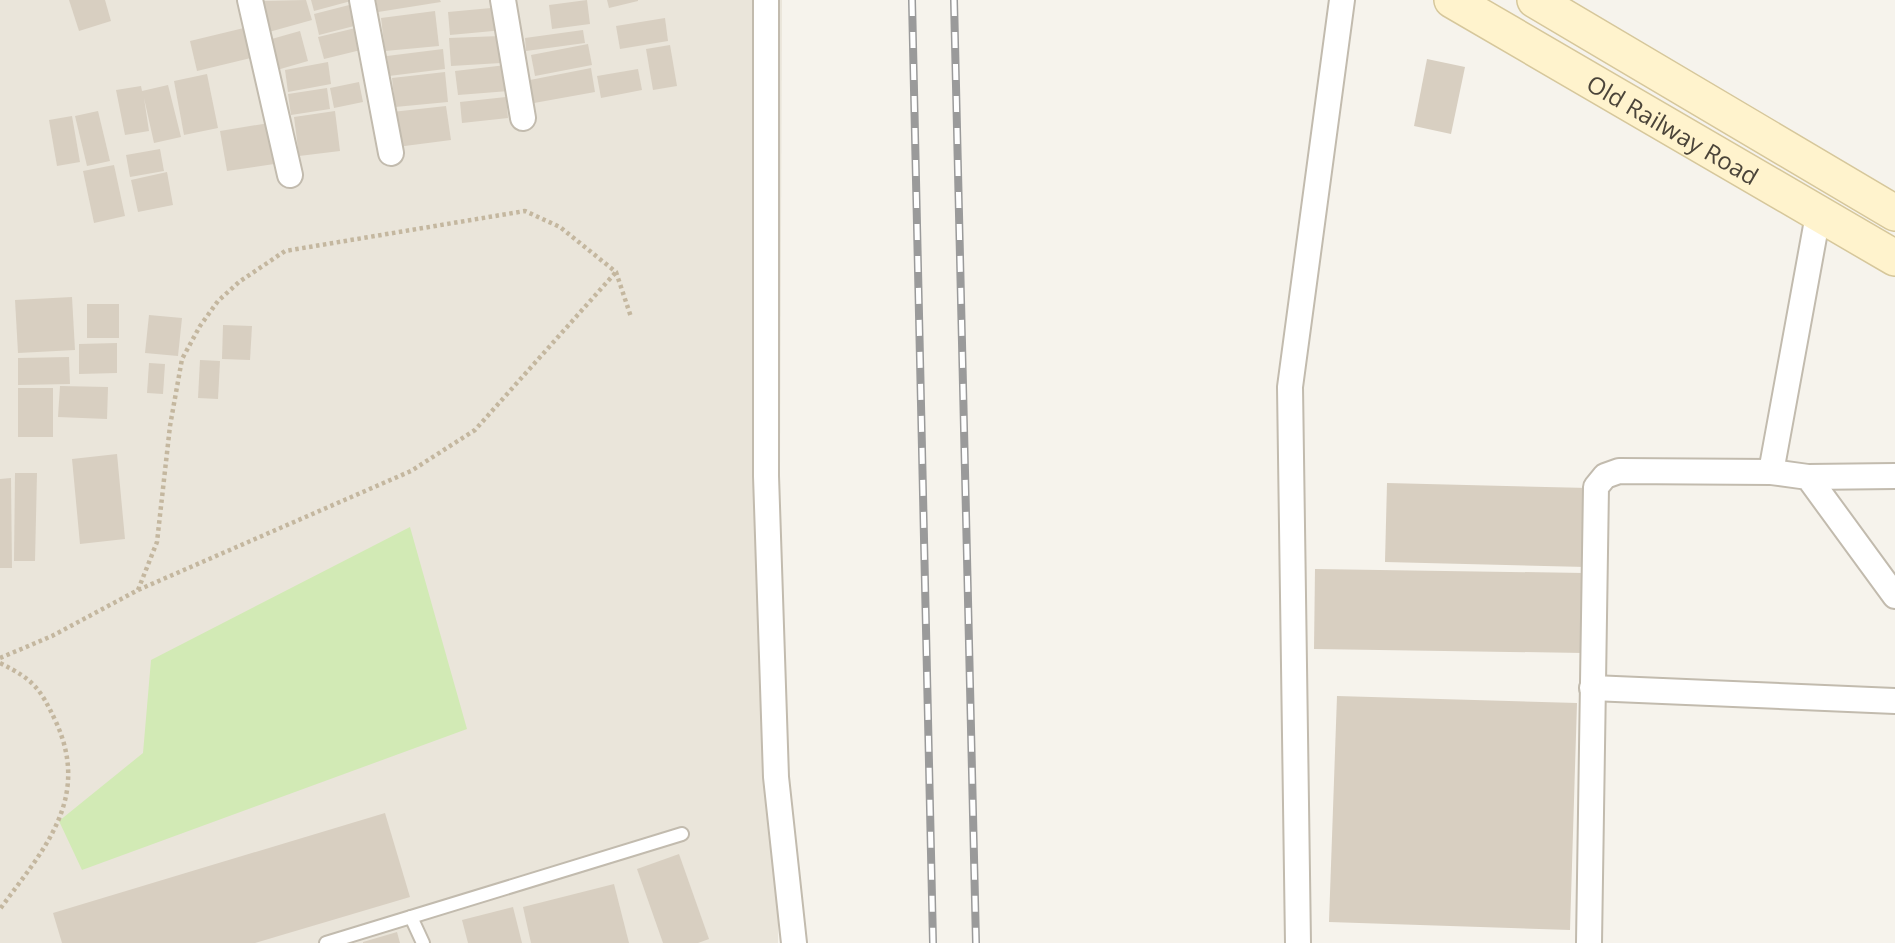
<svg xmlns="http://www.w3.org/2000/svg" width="1895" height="943" viewBox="0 0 1895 943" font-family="'Open Sans',sans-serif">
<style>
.residential{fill:#eae5da}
.green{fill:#d2eab5}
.building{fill:#d8cfc1}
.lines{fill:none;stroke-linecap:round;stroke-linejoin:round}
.service-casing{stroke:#c2bbae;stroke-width:16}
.minor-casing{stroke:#c2bbae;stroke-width:28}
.secondary-casing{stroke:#d6c79b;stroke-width:38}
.path{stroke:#c4b79f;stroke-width:4.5;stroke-dasharray:3.5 3.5;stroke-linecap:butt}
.service{stroke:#fff;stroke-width:12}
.minor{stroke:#fff;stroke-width:24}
.secondary{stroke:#fff3cd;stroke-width:35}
.rail-casing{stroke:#9a9a9a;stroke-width:8}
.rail{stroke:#fff;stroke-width:5;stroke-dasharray:16;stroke-linecap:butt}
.labels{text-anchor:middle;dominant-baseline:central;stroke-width:5;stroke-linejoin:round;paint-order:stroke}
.street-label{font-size:24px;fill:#4b4439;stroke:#fff}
</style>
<rect width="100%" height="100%" fill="#f6f3ec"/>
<path class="residential" d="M0,0H782L778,943H0Z"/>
<path class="green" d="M410,527L467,729L82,870L59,821L143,753L151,660Z"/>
<g class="building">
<path d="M69,0H105L111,21L79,31Z"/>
<path d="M306,0L312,20L269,32L261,1Z"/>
<path d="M311,0H351V1L314,11Z"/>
<path d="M376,0H440L441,2L378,12Z"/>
<path d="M587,0L590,24L552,29L549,5Z"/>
<path d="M607,0H638V1L609,8Z"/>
<path d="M357,3L362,24L319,35L314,14Z"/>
<path d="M502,7L504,30L450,35L448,12Z"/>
<path d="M435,11L439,46L385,51L381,18Z"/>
<path d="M665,18L668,41L620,49L616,26Z"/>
<path d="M364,26L369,48L324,59L318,37Z"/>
<path d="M248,27L255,57L197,71L190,41Z"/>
<path d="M583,30L585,43L526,51L525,38Z"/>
<path d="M300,31L308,61L277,70L268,40Z"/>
<path d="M500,36L501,63L451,66L449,38Z"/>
<path d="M588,44L592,65L535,76L531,55Z"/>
<path d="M670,45L677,86L653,90L646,49Z"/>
<path d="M443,49L445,69L389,76L387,56Z"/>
<path d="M1427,59L1465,67L1451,134L1414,126Z"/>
<path d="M328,62L331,84L288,92L285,70Z"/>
<path d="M506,65L509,91L458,95L455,71Z"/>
<path d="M591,68L595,92L534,103L530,80Z"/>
<path d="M638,69L642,90L601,98L597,76Z"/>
<path d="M445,72L448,102L395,107L392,78Z"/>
<path d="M207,74L218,128L184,135L174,81Z"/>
<path d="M359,82L363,102L334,108L330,88Z"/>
<path d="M168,85L181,137L154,143L144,98L149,131L125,135L116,90L141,86L142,91Z"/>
<path d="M327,88L330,109L291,115L288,94Z"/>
<path d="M506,97L508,118L462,123L460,102Z"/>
<path d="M446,106L451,140L397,147L392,112Z"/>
<path d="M98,111L110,161L87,166L75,116Z"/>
<path d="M335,111L340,151L299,156L294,117Z"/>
<path d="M72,116L80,162L57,166L49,120Z"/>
<path d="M275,122L281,163L227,171L220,131Z"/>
<path d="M160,149L164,171L130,177L126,155Z"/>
<path d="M114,165L125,216L94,223L83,171Z"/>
<path d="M167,172L173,205L138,212L131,180Z"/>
<path d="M72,297L75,350L18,353L15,300Z"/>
<rect x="87" y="304" width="32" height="34"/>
<path d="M149,315L182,318L178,356L145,353Z"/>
<path d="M223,325L252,326L250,360L222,359Z"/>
<path d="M117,343V373L79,374V344Z"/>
<path d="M69,357L70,384L18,385V358Z"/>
<path d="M200,360L220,361L218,399L198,398Z"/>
<path d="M149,363L165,364L163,394L147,393Z"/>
<path d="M60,386L108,387L107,419L58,417Z"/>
<rect x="18" y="388" width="35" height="49"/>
<path d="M117,454L125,539L80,544L72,459Z"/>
<path d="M15,473H37L35,561H14Z"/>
<path d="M11,478L12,568H0V479Z"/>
<path d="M1387,483L1589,488L1586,567L1385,562Z"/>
<path d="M1315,569L1584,573L1583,653L1314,649Z"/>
<path d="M1337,696L1577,703L1570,930L1329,922Z"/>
<path d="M385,813L410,897L255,943H62L53,913Z"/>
<path d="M679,854L709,939L698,943H663L637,869Z"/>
<path d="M614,884L629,943H531L523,907Z"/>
<path d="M513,907L522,943H468L462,920Z"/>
<path d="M397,932L400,943H363V942Z"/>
</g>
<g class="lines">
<g class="service-casing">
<g id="service">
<path d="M411,917L423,943"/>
<path d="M326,943L682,834"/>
</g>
</g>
<g class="minor-casing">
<g id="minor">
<path d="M250,0L290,175"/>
<path d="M362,0L391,153"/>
<path d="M503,0L523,118"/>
<path d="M766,0V476L776,777L794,943"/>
<path d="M1771,472L1818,215"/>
<path d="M1808,477L1895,476"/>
<path d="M1592,688L1895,701"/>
<path d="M1298,943L1290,387L1342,0"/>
<path d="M1589,943L1596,487L1605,476L1619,471L1771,472L1808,477L1895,596"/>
</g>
</g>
<g class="secondary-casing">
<g id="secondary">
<path id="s1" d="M1452,0L1895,258"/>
<path d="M1535,0L1895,213"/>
</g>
</g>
<g class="path">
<path d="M138,590L157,542L170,426L182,359L200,326L218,301L239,282L285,251L525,211L560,227L616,272L631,317"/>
<path d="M0,658L52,636L138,590L411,471L475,430L616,272"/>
<path d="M0,663C34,680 40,688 56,722C91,799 44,849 0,909"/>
</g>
<use href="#service" class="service"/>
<use href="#minor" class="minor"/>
<use href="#secondary" class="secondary"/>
<g class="rail-casing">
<g id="rail">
<path d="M912,0L933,943"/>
<path d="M954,0L976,943"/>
</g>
</g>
<use href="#rail" class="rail"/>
</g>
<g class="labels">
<g class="street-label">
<text stroke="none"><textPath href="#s1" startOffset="256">Old Railway Road</textPath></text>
</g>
</g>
</svg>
